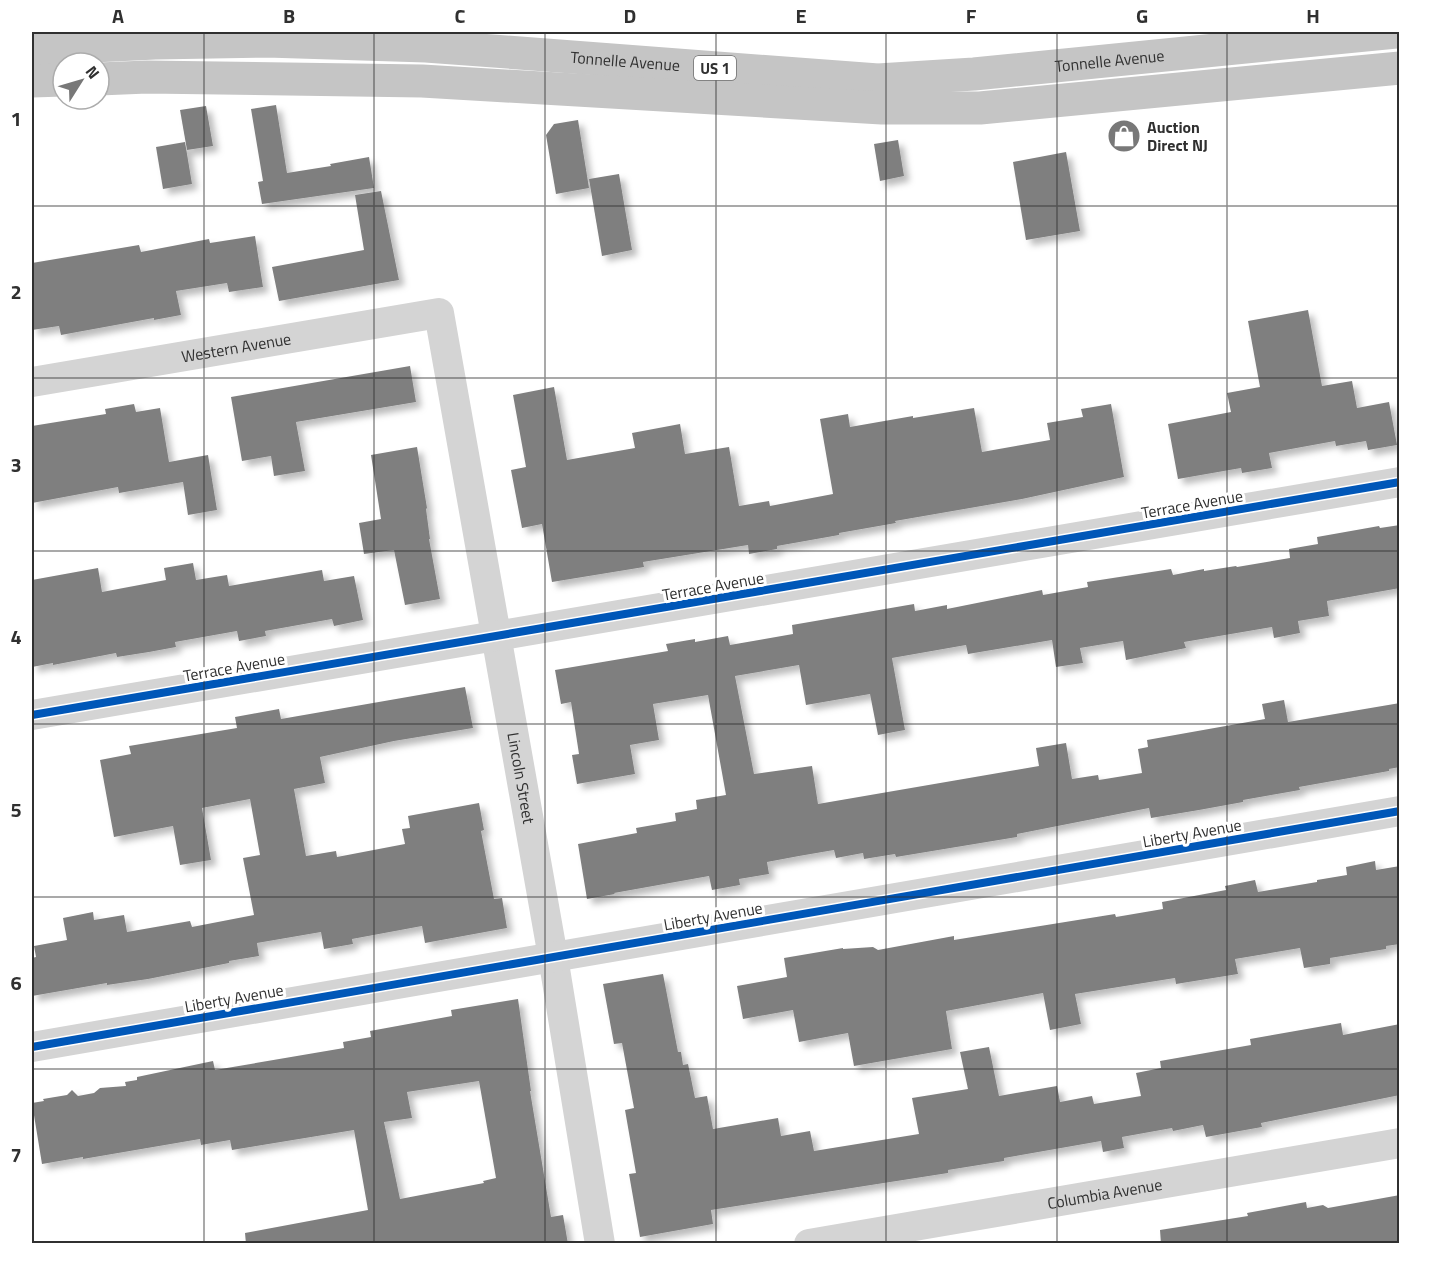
<svg xmlns="http://www.w3.org/2000/svg" width="1431" height="1275" viewBox="0 0 1431 1275" font-family="'Titillium Web',sans-serif">
<style>
.building{fill:#7f7f7f;fill-rule:evenodd;filter:url(#shadow)}
.lines{fill:none;stroke-linecap:round;stroke-linejoin:round}
.minor{stroke:#d4d4d4;stroke-width:30}
.trunk{stroke:#c5c5c5;stroke-width:33}
.cycleway-casing{stroke:#fff;stroke-width:11}
.cycleway{stroke:#0057b8;stroke-width:8}
.grid{fill:none;stroke:#303030;stroke-width:1.5;stroke-opacity:0.55}
.labels{text-anchor:middle;dominant-baseline:central;stroke-width:6;stroke-linejoin:round;paint-order:stroke}
.shield{fill:#fff;stroke:#6e6e6e;stroke-width:1.5}
.shield-label{font-size:15px;font-weight:bold;fill:#303030}
.street-label{font-size:16px;fill:#303030;stroke:#fff}
.poi-label{font-size:16px;font-weight:bold;fill:#303030;stroke:#fff;text-anchor:start}
.neatline{fill:none;stroke:#303030;stroke-width:2}
.grid-label{font-size:20px;text-anchor:middle;font-weight:bold;fill:#303030}
</style>
<defs>
<filter id="shadow"><feDropShadow dx="5.5" dy="5.5" stdDeviation="3" flood-color="#0004"/></filter>
</defs>
<rect width="100%" height="100%" fill="#fff"/>
<g class="building">
<path d="M276,105L287,173L331,166L330,164L369,157L374,188L262,204L258,182L263,181L251,109Z"/>
<path d="M206,106L213,146L187,150L180,110Z"/>
<path d="M578,120L589,188L556,194L546,135L554,124Z"/>
<path d="M898,140L904,176L880,181L874,144Z"/>
<path d="M185,142L192,184L163,189L156,147Z"/>
<path d="M1066,152L1080,231L1026,240L1013,162Z"/>
<path d="M619,174L632,250L602,256L589,179Z"/>
<path d="M381,191L399,280L279,301L272,267L364,250L355,195Z"/>
<path d="M255,236L263,287L229,292L227,283L176,291L181,315L154,320V318L61,335L59,326L32,330V263L139,245L141,252L209,239L210,243Z"/>
<path d="M1308,310L1322,386L1352,381L1357,408L1389,402L1397,445L1368,450L1366,441L1336,446L1335,441L1269,453L1272,468L1242,473L1241,468L1178,479L1168,424L1231,412L1227,393L1260,387L1248,321Z"/>
<path d="M410,366L416,402L296,422L305,471L274,476L271,456L242,461L231,397Z"/>
<path d="M554,387L567,460L635,448L632,433L680,424L685,454L729,447L739,506L769,501L770,506L833,494L820,419L848,414L850,427L913,416V418L974,408L982,452L1050,440L1047,423L1083,417L1081,409L1111,404L1124,477L1022,499L895,521L896,523L839,533V535L777,546V549L749,554L748,545L643,562L644,567L552,582L542,524L522,528L511,470L526,467L513,395Z"/>
<path d="M134,404L136,412L160,408L169,462L208,455L217,510L188,515L183,482L119,493L118,487L32,503V426L106,414L105,409Z"/>
<path d="M417,447L427,508L426,509L430,539H429L440,599L405,605L394,550L364,554L359,523L381,519L371,455Z"/>
<path d="M1400,525V588L1327,601L1329,616L1298,621L1300,633L1274,638L1272,627L1184,642L1186,648L1126,660L1123,641L1080,648L1083,663L1056,667L1052,640L968,654L966,645L892,658L905,730L878,735L870,694L806,705L799,665L735,676L754,774L812,766L818,804L1039,766L1036,748L1066,743L1072,779L1098,775L1099,780L1142,773L1138,749L1148,747L1147,740L1265,719L1262,704L1284,700L1288,722L1400,703V767L1389,769V771L1299,787L1300,790L1243,800V802L1199,810L1151,818L1149,808L1017,834V837L896,857L895,854L864,859L863,853L836,858L834,850L799,856L767,862L769,874L739,879L740,885L712,890L709,876L614,893L615,894L587,899L578,844L637,833L636,828L676,821L675,813L697,809L696,800L726,795L708,695L653,704L659,740L630,745L635,774L577,784L572,755L579,754L571,702L561,704L555,670L668,651L666,644L695,639V642L728,636L730,645L793,634L792,625L914,604L915,611L947,605V609L1042,590L1043,595L1088,587L1087,582L1171,569L1173,575L1204,569V571L1236,566L1237,567L1290,558L1289,549L1318,544L1317,537L1379,526L1380,528Z"/>
<path d="M193,563L196,580L227,575L229,586L322,570L324,581L354,576L363,620L334,626L332,619L265,631L266,636L239,641L237,631L175,642L176,647L149,652L117,657L116,653L53,665V663L32,667V580L98,568L102,592L166,580L164,568Z"/>
<path d="M465,687L473,728L394,741L320,757L325,783L294,789L306,856L336,851L337,857L405,844L402,829L410,828L408,816L479,803L484,830L481,831L494,899L502,898L507,928L425,943L422,926L352,939L353,944L324,949L321,932L257,943L259,956L229,961V963L148,979L107,985V983L32,996V958L36,957L34,946L67,940L63,918L93,912L94,920L124,915L127,932L190,921L192,927L254,915L243,858L260,855L250,799L202,808L211,860L180,865L173,826L114,837L100,760L131,754L129,746L237,728L235,717L279,709L281,719Z"/>
<path d="M1375,861L1376,870L1400,866V944L1386,946V949L1330,958V964L1304,968L1300,948L1235,959L1238,974L1176,984L1175,978L1075,994L1081,1024L1050,1030L1043,993L946,1011L952,1049L854,1066L848,1033L799,1042L793,1010L743,1019L737,986L787,977L784,958L843,948V949L873,947L878,950L954,936V940L1115,914L1116,917L1163,909L1162,902L1226,890L1225,886L1255,880L1258,892L1317,882V880L1347,875L1346,867Z"/>
<path d="M663,974L678,1052H681L683,1065L688,1064L695,1098L707,1096L713,1129L778,1118L781,1136L810,1131L814,1151L919,1134L912,1098L968,1089L960,1052L989,1047L999,1096L1057,1086L1060,1102L1092,1096L1094,1104L1141,1096L1136,1073L1161,1068L1160,1061L1251,1045L1250,1039L1341,1023L1343,1035L1400,1024V1095L1261,1123L1262,1127L1206,1137L1203,1125L1173,1131L1172,1128L1122,1137L1124,1148L1103,1152L1101,1141L1004,1158V1161L948,1170V1173L711,1210L713,1224L640,1237L629,1174L636,1173L625,1110L634,1108L622,1043L614,1044L603,984Z"/>
<path d="M518,999L531,1091H530L551,1217L563,1215L568,1244H246L245,1233L368,1210L354,1130L232,1150L230,1140L201,1145L200,1139L83,1159V1157L42,1164L32,1103L44,1101L43,1099L67,1095L72,1090L78,1096L94,1093L100,1088L126,1086L125,1082L137,1080V1077L213,1061L215,1070L344,1048L343,1042L371,1037L370,1031L452,1016L451,1010ZM479,1081L496,1178L483,1181L484,1183L400,1199L384,1122L412,1118L407,1092Z"/>
<path d="M1400,1195V1244H1161L1160,1230L1248,1216L1247,1213L1306,1202L1307,1208L1323,1205L1328,1208Z"/>
</g>
<g class="lines">
<g class="minor">
<path id="s1" d="M32,382L439,313L553,957L600,1244"/>
<path d="M32,715L1400,482"/>
<path d="M32,1047L1400,811"/>
<path id="s2" d="M809,1244L1400,1143"/>
</g>
<g class="trunk">
<path id="s3" d="M32,49L155,43L267,41L426,46L878,80L974,74L1396,32"/>
<path d="M99,79L147,77L422,81L882,108H980L1400,68"/>
<path d="M32,81L63,80"/>
</g>
<g class="cycleway-casing">
<g id="cycleway">
<path d="M32,715L1400,482"/>
<path d="M32,1047L1400,811"/>
</g>
</g>
<use href="#cycleway" class="cycleway"/>
</g>
<path class="grid" d="M204,32V1244M374,32V1244M545,32V1244M716,32V1244M886,32V1244M1057,32V1244M1227,32V1244M32,206H1400M32,378H1400M32,551H1400M32,724H1400M32,897H1400M32,1069H1400"/>
<defs>
<g id="shop-disc" transform="scale(1.725)"><circle r="9.5" fill="#787878" stroke="#fff"/><path d="M-5-2.5h2.3a2.7 3.5 0 0 1 5.4 0H5L5.5 6h-11ZM-1.5-2.5h3a1.5 2.3 0 0 0-3 0Z" fill="#fff"/></g>
</defs>
<g fill-rule="evenodd">
<use href="#shop-disc" x="1124" y="136"/>
</g>
<g class="labels">
<rect class="shield" x="694" y="56" width="42" height="24" rx="4.5"/>
<g class="shield-label">
<text x="715" y="68">US 1</text>
</g>
<g class="street-label">
<text stroke="none"><textPath href="#s3" startOffset="594">Tonnelle Avenue</textPath></text>
<text stroke="none"><textPath href="#s3" startOffset="1080">Tonnelle Avenue</textPath></text>
<text stroke="none"><textPath href="#s1" startOffset="207">Western Avenue</textPath></text>
<text transform="translate(1192 504) rotate(-10)">Terrace Avenue</text>
<text transform="translate(713 586) rotate(-10)">Terrace Avenue</text>
<text transform="translate(234 667) rotate(-10)">Terrace Avenue</text>
<text stroke="none"><textPath href="#s1" startOffset="885">Lincoln Street</textPath></text>
<text transform="translate(1192 833) rotate(-10)">Liberty Avenue</text>
<text transform="translate(713 916) rotate(-10)">Liberty Avenue</text>
<text transform="translate(234 998) rotate(-10)">Liberty Avenue</text>
<text stroke="none"><textPath href="#s2" startOffset="300">Columbia Avenue</textPath></text>
</g>
<g class="poi-label">
<text x="1147" y="127">Auction<tspan x="1147" dy="18">Direct NJ</tspan></text>
</g>
</g>
<rect width="1431" height="1275" fill="none" stroke="#ffffff" stroke-width="66"/>
<g transform="translate(81 81) rotate(53)"><circle r="28" fill="#ffffff" stroke="#acacac" stroke-width="1.5"/>
<path d="M0-4.5L10 22L0 15L-10 22Z" fill="#787878"/>
<text y="-9" font-size="16" font-weight="bold" text-anchor="middle" fill="#303030">N</text>
</g>
<rect x="33" y="33" width="1365" height="1209" class="neatline"/>
<g class="grid-label">
<text x="118" y="23">A</text>
<text x="289" y="23">B</text>
<text x="460" y="23">C</text>
<text x="630" y="23">D</text>
<text x="801" y="23">E</text>
<text x="971" y="23">F</text>
<text x="1142" y="23">G</text>
<text x="1313" y="23">H</text>
<text x="16" y="126">1</text>
<text x="16" y="299">2</text>
<text x="16" y="472">3</text>
<text x="16" y="644">4</text>
<text x="16" y="817">5</text>
<text x="16" y="990">6</text>
<text x="16" y="1162">7</text>
</g>
</svg>
